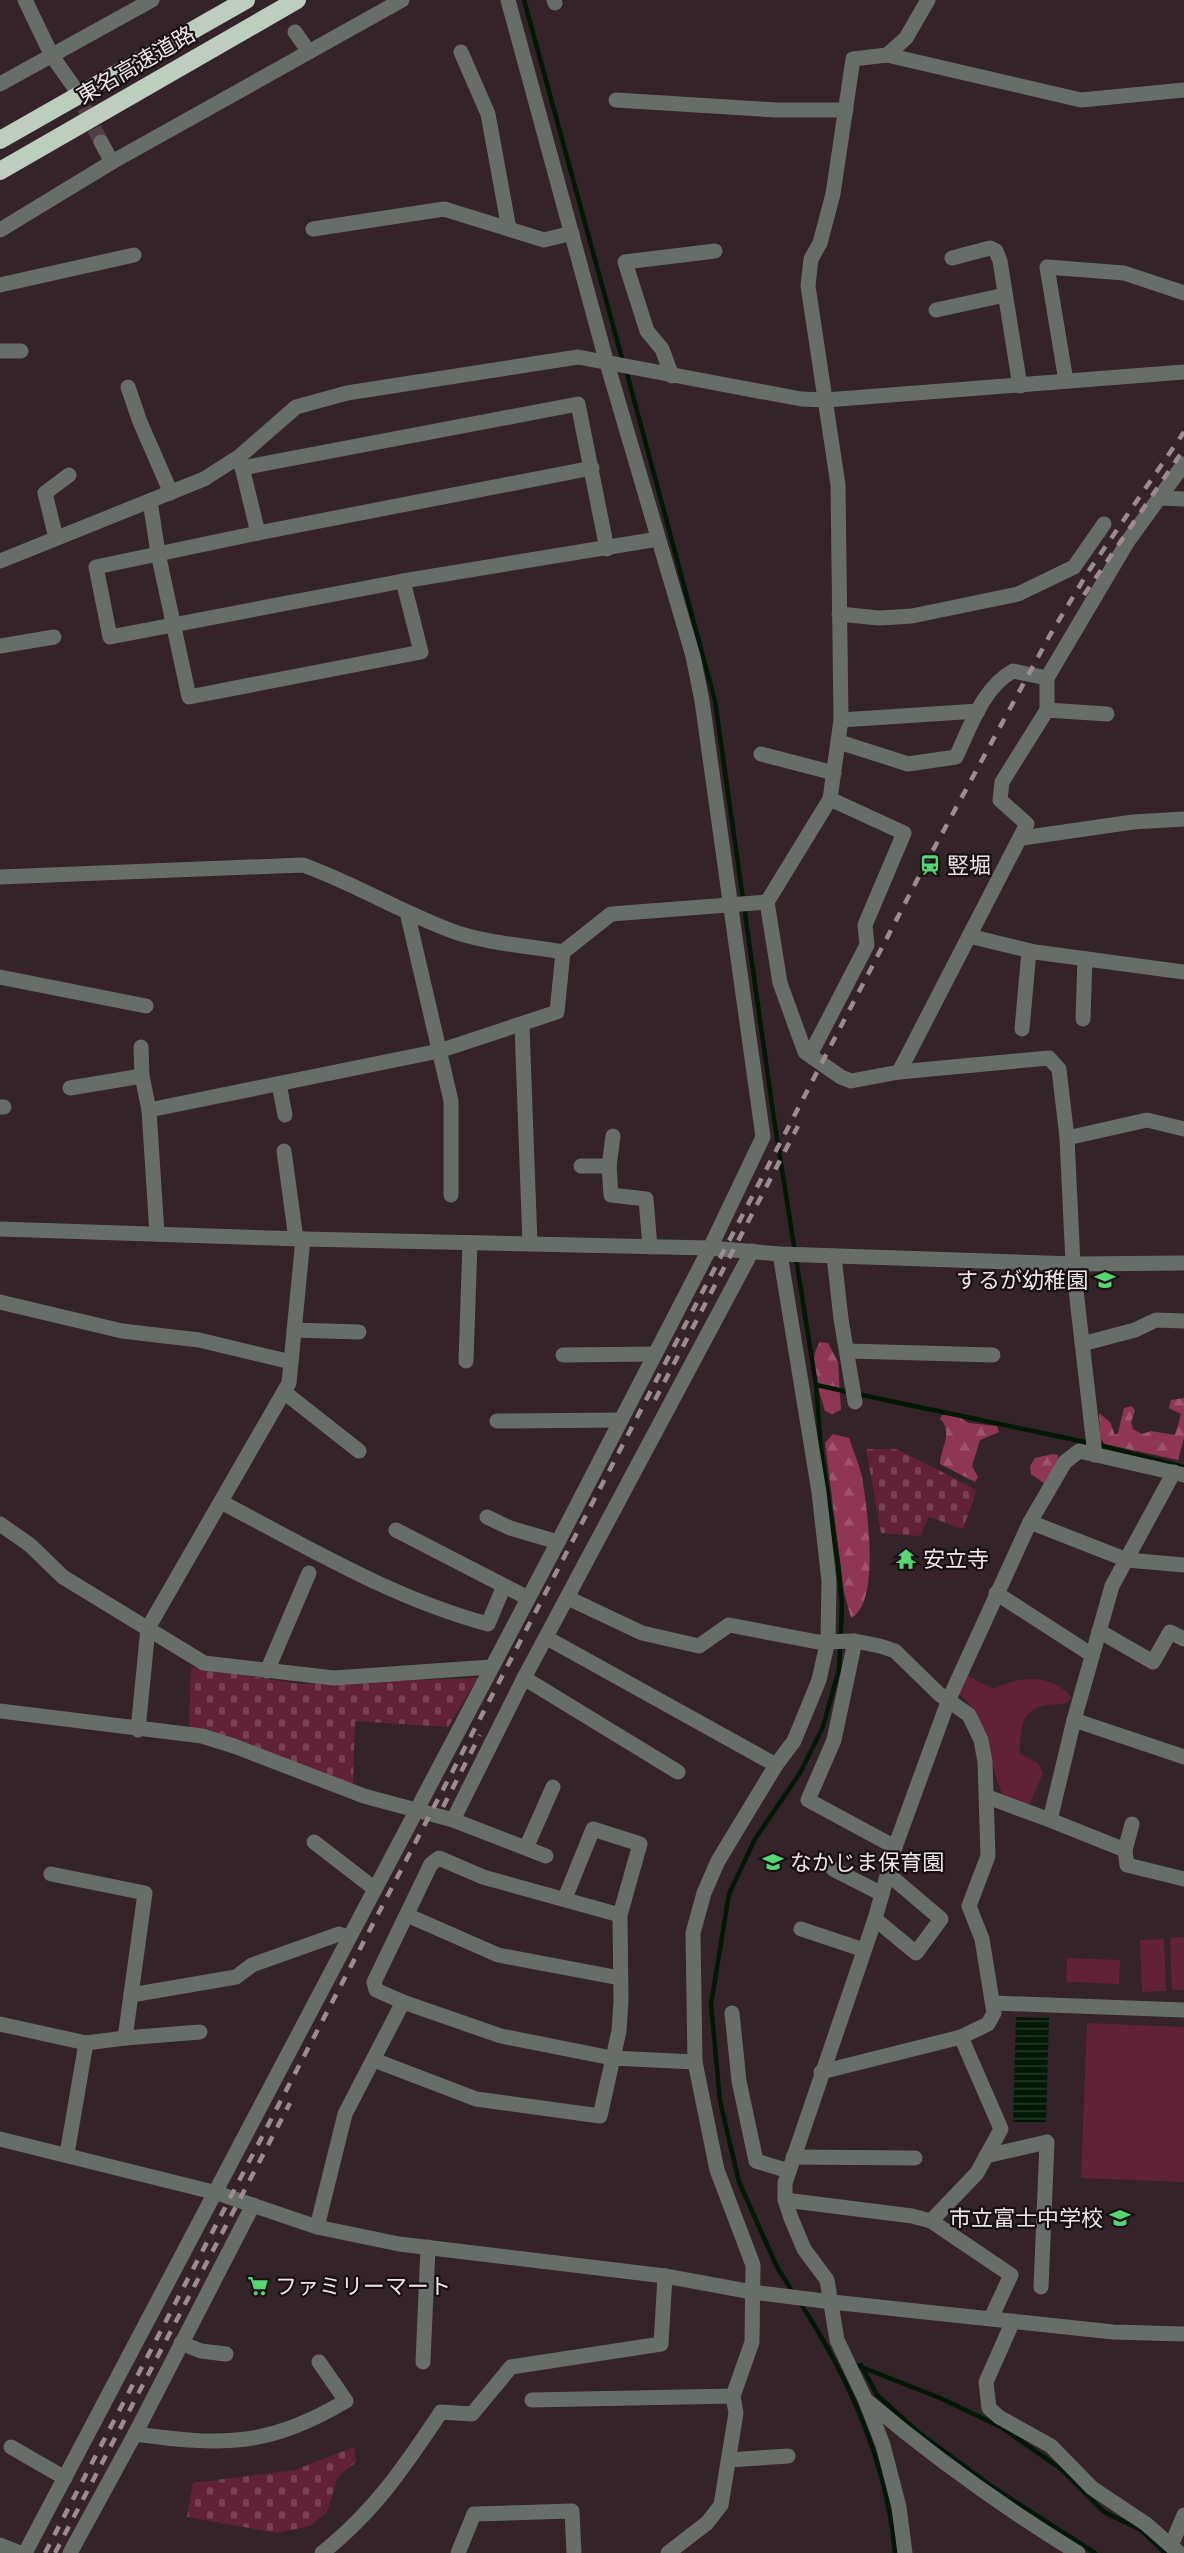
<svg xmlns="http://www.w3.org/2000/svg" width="1184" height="2553" viewBox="0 0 1184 2553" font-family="Cabin,'Noto Sans JP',sans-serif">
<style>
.green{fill:#612137}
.forest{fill:url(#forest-firs)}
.cemetery{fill:url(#cemetery-stones)}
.water{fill:url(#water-rules)}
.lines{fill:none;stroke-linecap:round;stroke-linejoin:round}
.stream{stroke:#011805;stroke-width:4.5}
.minor-tunnel{stroke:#504045;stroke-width:15;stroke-dasharray:15 8;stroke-linecap:butt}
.minor{stroke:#676d67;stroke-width:15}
.tertiary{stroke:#676d67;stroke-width:15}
.motorway{stroke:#bdcdbe;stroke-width:18}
.rail{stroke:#9a8c90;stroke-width:4.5;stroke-dasharray:10 10;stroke-linecap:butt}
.labels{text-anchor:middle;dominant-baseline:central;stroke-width:4.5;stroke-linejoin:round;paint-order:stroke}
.street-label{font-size:22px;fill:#f0e4e7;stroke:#170f11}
.poi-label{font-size:22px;fill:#f0e4e7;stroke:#170f11;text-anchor:start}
</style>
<defs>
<pattern id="forest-firs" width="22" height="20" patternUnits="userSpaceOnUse" patternTransform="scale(1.5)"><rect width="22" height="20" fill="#8f3655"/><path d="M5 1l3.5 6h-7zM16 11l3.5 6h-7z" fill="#9f536d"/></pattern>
<pattern id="cemetery-stones" width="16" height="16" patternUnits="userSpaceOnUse" patternTransform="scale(1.5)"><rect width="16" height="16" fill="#612137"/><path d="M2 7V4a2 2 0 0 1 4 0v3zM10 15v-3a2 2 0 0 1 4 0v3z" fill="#784154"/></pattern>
<pattern id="water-rules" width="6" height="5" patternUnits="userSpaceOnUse" patternTransform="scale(1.5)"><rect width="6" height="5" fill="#011805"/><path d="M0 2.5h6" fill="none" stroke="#263929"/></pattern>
</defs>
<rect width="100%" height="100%" fill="#342328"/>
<g class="green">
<path d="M966,1675L994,1689C1019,1675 1053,1674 1072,1698L1065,1704C1026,1703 1020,1717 1020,1754L1038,1763L1043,1773L1030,1803L1020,1804L1002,1794C987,1759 990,1716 956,1692Z"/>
<path d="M1184,1937V1990H1172L1170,1938Z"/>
<path d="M1164,1939L1166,1991L1142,1992L1140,1940Z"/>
<path d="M1067,1958L1120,1960L1119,1984L1066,1982Z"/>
<path d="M1087,2023L1184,2027V2182L1081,2178Z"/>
</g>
<g class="forest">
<path d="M820,1342L828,1343L838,1362L841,1410L832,1414L825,1411C819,1388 806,1363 820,1342Z"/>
<path d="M1184,1398V1438L1178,1460L1105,1444L1100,1438L1099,1413L1110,1422L1115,1435L1118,1433L1124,1408L1132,1406L1135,1411L1131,1422L1133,1429L1142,1434L1151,1431L1175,1435L1181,1414L1169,1408L1171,1400Z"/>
<path d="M942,1415H955L969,1423L997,1426L999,1432L980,1440L972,1466L978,1477L975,1482L940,1464C940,1449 954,1432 940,1419Z"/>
<path d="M833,1434L849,1438C853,1450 859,1464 862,1477C867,1506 881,1603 851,1618L844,1592L825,1443Z"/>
<path d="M1053,1454L1058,1455V1461L1045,1484L1031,1474L1030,1466L1035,1458Z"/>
</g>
<g class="cemetery">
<path d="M866,1449H897L977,1490L963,1529L929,1517L920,1536L881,1533Z"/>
<path d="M191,1667L300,1684L478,1678L448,1727L355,1721L353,1788L304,1767L189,1727Z"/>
<path d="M354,2447L356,2462L338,2477L327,2512L310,2526L277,2533L187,2517L193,2483L295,2470Z"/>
</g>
<path class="water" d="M1016,2017L1049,2018L1046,2122H1013Z"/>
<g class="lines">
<g class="stream">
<path d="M524,0L623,362"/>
<path d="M626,370L715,701L774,1119L816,1385L821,1449L838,1564L842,1606L839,1669L823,1727L800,1773L755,1839L729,1894L711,2004L720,2101L739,2182L777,2267L794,2294"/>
<path d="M816,1385L849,1392"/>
<path d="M857,1394L1090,1443"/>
<path d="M1098,1445L1184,1467"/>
<path d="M799,2301C848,2376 887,2462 895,2553"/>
<path d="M851,2363L940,2398L1001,2427L1061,2469L1104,2512L1141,2530L1165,2553"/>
<path d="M861,2365L877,2395L918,2432L994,2488L1095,2553"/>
</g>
<path class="minor-tunnel" d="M74,87L101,142"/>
<g class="minor">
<path d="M25,0L52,56L74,87"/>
<path d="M554,0L555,3"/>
<path d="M928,0L906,38L887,55L853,59L833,194L820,243L811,259L808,286L838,485L841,720L830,799L767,902L780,983L805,1052L841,1077L851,1081L899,1072L1049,1058L1059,1069L1067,1138L1073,1264L1095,1455"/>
<path d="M295,32L309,52"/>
<path d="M461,52L488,114L509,229"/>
<path d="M887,55L1081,100L1184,90"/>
<path d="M0,84L152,0"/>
<path d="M616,100L776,110H846"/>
<path d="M101,142L112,162"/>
<path d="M313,229L444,209L544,240L572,233"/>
<path d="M0,230L112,162L402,0"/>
<path d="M952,258L990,248L996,251L1000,261L1020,386"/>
<path d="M0,285L134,255"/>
<path d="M936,310L1005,295"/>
<path d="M0,351H21"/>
<path d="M672,376L662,349L647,331L625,262L715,251"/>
<path d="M1066,381L1047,267L1124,273L1184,293"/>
<path d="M128,387L140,422L171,493"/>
<path d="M240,459L258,533"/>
<path d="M242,468L578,404L607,549"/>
<path d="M592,468L258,533L96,567L110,637L403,581L658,539"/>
<path d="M1160,498L1184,499"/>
<path d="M150,501L158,553L189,697L421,652L403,581"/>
<path d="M56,538L45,493L69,475"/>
<path d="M0,561L204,479L240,456L296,407L347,393L578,357L801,399L826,400L1184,372"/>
<path d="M839,614L879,618L912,616L1018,594L1074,567L1104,524"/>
<path d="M0,646L54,637"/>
<path d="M1047,710V678L1128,541L1184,464"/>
<path d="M841,720L978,711"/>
<path d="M839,742L908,764L956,757C970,728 983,687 1013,671L1047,678"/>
<path d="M761,754L834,773"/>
<path d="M1022,838L1133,822L1184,819"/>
<path d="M0,877L303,865C356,884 402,913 455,932C486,943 529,946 563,952L611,914L767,902"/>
<path d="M407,912L451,1101V1195"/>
<path d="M969,936L1035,952L1184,972"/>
<path d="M0,977L146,1006"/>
<path d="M1083,1019L1085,959"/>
<path d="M522,1026L530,1244"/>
<path d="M1022,1029L1029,951"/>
<path d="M141,1047L142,1076L149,1110L157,1234"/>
<path d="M810,1055L867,945L865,925L904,833L830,799"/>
<path d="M899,1072L1027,824L1000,800L1002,782L1047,710L1107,714"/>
<path d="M279,1084L285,1115"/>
<path d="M70,1088L142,1076"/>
<path d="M0,1107H4"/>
<path d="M149,1110L439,1051L557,1012L563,952"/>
<path d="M1067,1138L1147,1120L1184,1129"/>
<path d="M284,1151L296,1239"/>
<path d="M581,1166H609L611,1195L646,1199L650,1247"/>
<path d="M609,1166L613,1136"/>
<path d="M834,1256L841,1319L855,1402"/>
<path d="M0,1302L122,1331L199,1340L291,1362"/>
<path d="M294,1330L359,1332"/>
<path d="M1082,1344L1135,1330L1156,1320L1184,1321"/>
<path d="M848,1351L993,1355"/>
<path d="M563,1355L655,1354"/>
<path d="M466,1361L470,1243"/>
<path d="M284,1392L359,1451"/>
<path d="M497,1421L621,1420"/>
<path d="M1174,1472L1112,1586L1074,1720L1050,1820L1125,1850L1127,1865L1184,1879"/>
<path d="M221,1502C309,1548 392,1598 488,1624L504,1586"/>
<path d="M487,1517L510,1528L558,1542"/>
<path d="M1030,1522L1127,1560L1184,1565"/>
<path d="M0,1524L30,1545L63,1577L204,1663L334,1678L491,1667"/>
<path d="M396,1530L528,1598"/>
<path d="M996,1593L1092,1655"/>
<path d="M568,1598L642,1633L699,1646L729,1625L818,1642L855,1641L880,1646L895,1651L939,1694L969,1715L981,1740L985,1762L988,1856L969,1906L982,1939L994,2013L988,2024L961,2037L821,2072"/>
<path d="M1099,1631L1153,1662L1170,1632L1184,1639"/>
<path d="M547,1638L776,1765"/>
<path d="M855,1641L834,1740L808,1800L895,1847"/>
<path d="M267,1671L309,1573"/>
<path d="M524,1678L678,1772"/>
<path d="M0,1711L202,1736L234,1746L364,1796L453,1820L546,1856"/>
<path d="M1074,1720L1184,1757"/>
<path d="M138,1730L148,1628L289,1383L303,1239"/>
<path d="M988,1797L1050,1820"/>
<path d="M453,1820L524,1678L752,1251"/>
<path d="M314,1842L375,1889"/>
<path d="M526,1848L553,1787"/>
<path d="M1125,1850L1132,1824"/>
<path d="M833,1869L882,1894"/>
<path d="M407,1915L498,1955L620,1978"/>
<path d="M875,1919L916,1953L941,1919L888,1874"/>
<path d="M801,1929L864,1950"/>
<path d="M131,1995L236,1977L252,1965L339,1934L348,1937"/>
<path d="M403,2002L376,1990L374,1982L431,1864L439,1858L483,1877L620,1915"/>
<path d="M994,2003L1184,2010"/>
<path d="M732,2013L739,2081L756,2161L789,2171"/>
<path d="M0,2024L86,2043L125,2038L145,1893L51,1874"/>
<path d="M125,2038L200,2032"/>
<path d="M374,2060L476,2099L600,2116L619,2031L621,2001L620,1915L640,1844L593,1829L565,1898"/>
<path d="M67,2154L86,2043"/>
<path d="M986,2156L1047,2142L1041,2287"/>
<path d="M793,2157L915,2158"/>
<path d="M785,2200L912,2216L931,2221L1011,2275L991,2318"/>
<path d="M931,2221L977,2173L1001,2129L961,2037"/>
<path d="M317,2227L345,2114L403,2002L501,2036L612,2058L695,2062"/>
<path d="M1013,2321L986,2382L989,2408L999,2417L1051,2446L1092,2488L1146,2524L1179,2553"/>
<path d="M181,2343L201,2351L226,2354"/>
<path d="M423,2362L428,2247"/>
<path d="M532,2400L733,2396"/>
<path d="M867,2401C936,2459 1001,2506 1078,2553"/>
<path d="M135,2434C224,2446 267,2447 346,2401L319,2362"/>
<path d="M11,2447L65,2478"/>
<path d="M729,2460L788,2456"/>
<path d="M0,2545L20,2553"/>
<path d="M1171,2546L1184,2515"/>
<path d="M25,2553L558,1542L710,1248L763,1137L702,701L693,656L606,360L508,0"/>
<path d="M70,2553L135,2434L253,2205"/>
<path d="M322,2553C375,2511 404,2467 441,2412L472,2414L511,2367L661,2344L665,2276"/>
<path d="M458,2553L474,2514L572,2511L574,2553"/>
<path d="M668,2553L707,2523L721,2505L736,2413L733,2396L752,2342L753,2265L717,2170L695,2062L693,1933L704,1893L718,1861L776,1765L794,1741L819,1680L828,1640L829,1581L819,1492L780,1254"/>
<path d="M905,2553L899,2507L883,2445L865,2399L837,2340L827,2280L804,2249L791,2218L785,2200V2183L875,1919L895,1847L949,1699L1030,1522L1065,1462L1079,1451L1184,1475"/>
</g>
<g class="tertiary">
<path d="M0,1229L303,1239L710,1248L780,1254L1073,1264L1184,1263"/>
<path d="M0,2139L217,2193L317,2227L399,2244L665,2276L752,2292L832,2302L1113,2332L1184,2334"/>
</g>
<g class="motorway">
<path d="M0,140L246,0"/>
<path d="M0,171L297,0"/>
</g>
<g class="rail">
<path d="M1084,595L1184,449"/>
<path d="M655,1400L798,1126"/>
<path d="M443,1807L480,1735"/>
<path d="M45,2553L926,863L1050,635L1088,572L1184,432"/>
<path d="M55,2553L290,2103"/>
</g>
</g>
<defs>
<g id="station-bare" transform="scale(1.62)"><path d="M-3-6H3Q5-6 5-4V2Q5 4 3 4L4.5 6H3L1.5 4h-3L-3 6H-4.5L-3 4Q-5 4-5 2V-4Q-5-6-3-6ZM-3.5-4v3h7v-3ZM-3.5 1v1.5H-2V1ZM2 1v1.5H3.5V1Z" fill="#55d671" stroke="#170f11" stroke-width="2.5" paint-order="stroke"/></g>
<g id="school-bare" transform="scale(1.62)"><path d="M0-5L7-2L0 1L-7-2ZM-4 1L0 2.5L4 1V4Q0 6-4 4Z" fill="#55d671" stroke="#170f11" stroke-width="2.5" paint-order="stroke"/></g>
<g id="temple-bare" transform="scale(1.62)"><path d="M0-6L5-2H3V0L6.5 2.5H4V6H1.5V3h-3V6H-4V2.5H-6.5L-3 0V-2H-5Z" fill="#55d671" stroke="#170f11" stroke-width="2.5" paint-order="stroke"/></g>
<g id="supermarket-bare" transform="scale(1.62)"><path d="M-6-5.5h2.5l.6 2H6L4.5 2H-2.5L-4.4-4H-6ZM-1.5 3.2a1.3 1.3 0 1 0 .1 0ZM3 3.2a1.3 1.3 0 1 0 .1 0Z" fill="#55d671" stroke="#170f11" stroke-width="2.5" paint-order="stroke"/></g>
</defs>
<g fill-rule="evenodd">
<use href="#station-bare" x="930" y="865"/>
<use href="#school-bare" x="1105" y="1280"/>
<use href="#temple-bare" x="906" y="1559"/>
<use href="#school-bare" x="773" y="1862"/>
<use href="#school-bare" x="1120" y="2218"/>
<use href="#supermarket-bare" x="258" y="2286"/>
</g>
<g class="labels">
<g class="street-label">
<text transform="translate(136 65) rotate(-30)">東名高速道路</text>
</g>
<g class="poi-label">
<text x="947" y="865">竪堀</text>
<text x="1088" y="1280" text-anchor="end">するが幼稚園</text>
<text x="923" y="1559">安立寺</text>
<text x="790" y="1862">なかじま保育園</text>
<text x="1103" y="2218" text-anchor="end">市立富士中学校</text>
<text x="275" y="2286">ファミリーマート</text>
</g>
</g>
</svg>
